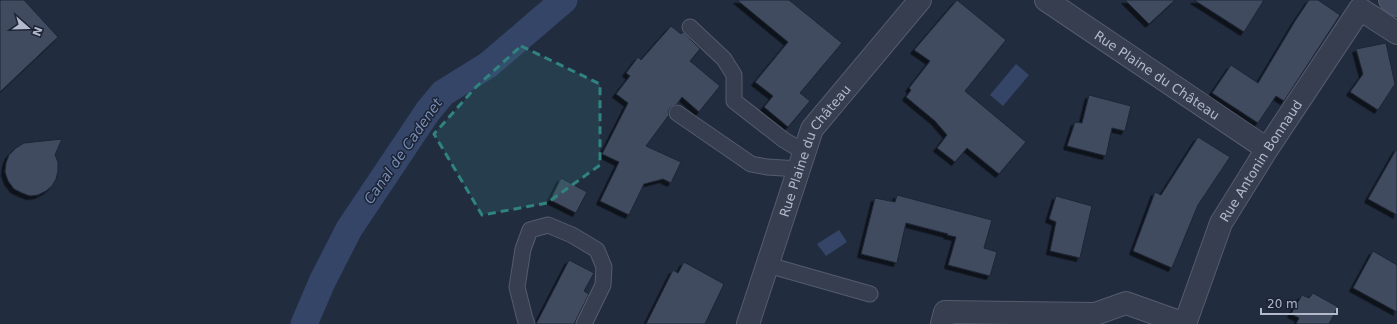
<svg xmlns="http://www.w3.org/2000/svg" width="1397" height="324" viewBox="0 0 1397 324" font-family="'DejaVu Sans',sans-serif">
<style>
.water{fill:#344567}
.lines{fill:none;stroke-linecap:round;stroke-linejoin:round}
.canal{stroke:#344567;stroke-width:27}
.building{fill:#414b61;stroke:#1d2536;filter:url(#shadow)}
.lane-casing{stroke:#545c6d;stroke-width:17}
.street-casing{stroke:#545c6d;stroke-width:24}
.secondary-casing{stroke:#545c6d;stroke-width:24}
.lane{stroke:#363e4f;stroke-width:15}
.street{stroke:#363e4f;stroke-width:22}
.secondary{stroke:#444c62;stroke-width:22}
.marked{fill:#308380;fill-opacity:0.2;stroke:#308380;stroke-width:3;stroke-dasharray:8 5;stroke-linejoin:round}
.labels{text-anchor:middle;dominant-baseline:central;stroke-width:3;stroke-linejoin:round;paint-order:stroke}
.street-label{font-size:13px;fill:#b2b9ca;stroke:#1b2334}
.water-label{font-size:14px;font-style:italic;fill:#788cb3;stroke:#1b2334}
</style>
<defs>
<filter id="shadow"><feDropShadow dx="-3.5" dy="3.5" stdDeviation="0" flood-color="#0009"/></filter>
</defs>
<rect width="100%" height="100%" fill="#222c3f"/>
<g class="water">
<path d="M1016,64L1029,75L1003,106L990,95Z"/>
<path d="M839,230L847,242L826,256L817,244Z"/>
</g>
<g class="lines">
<path class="canal" d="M304,324L322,282L349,229L428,111L443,93L488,65L564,0"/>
</g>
<g class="building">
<path d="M0,0H24L58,37L0,92Z"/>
<path d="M737,0H789L842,43L800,93L810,101L788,127L764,107L773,96L755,82L788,42Z"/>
<path d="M957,0L1006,40L965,91L1026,142L999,174L967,148L955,162L937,148L947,135L935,121L906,97L911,90L909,88L930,61L914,50Z"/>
<path d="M1125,0H1175L1149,24Z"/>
<path d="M1194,0H1264L1244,32Z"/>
<path d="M1309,0H1318L1340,15L1284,101L1276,96L1258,123L1212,93L1231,65L1258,83L1295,21Z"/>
<path d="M671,26L681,34L683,32L700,49L690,61L720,86L699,112L682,97L677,104L670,108L668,112L669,115L646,146L681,162L671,183L663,179L644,184L629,215L600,201L619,162L602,154L628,103L616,94L630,76L626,73L638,57L641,60Z"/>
<path d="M1386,43L1395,84L1378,110L1350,92L1363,74L1356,49Z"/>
<path d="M1089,95L1131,106L1125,131L1112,128L1106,156L1067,146L1075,122L1082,123Z"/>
<path d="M1198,137L1230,157L1198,205L1172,268L1133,251L1155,192L1161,195Z"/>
<path d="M62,139L55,155L58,162V171L56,179L52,186L46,191L38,195L30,196L22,193L14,189L8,181L5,172L6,163L9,155L16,148L24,143Z"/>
<path d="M1397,148V215L1368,199Z"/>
<path d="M561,178L587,192L576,213L550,200Z"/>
<path d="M897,195L992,220L984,248L997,252L990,276L948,265L956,237L947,235L948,234L906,223L897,263L861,254L875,198L895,202Z"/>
<path d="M1056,196L1092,206L1080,258L1050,251L1056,222L1049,219Z"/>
<path d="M1373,251L1397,265V312L1353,288Z"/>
<path d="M569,260L594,273L584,291L589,294L574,324H536Z"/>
<path d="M684,262L724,284L705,324H646L673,270L678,273Z"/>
<path d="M1313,293L1338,307L1329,324H1296L1299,318L1291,314L1302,295L1309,298Z"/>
</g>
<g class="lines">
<g class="lane-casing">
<g id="lane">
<path d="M690,27L724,59L734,75V101L784,140L804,152"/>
<path d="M677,113L751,164L767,167L799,169"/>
<path d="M768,265L870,294"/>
<path d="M527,324L525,319L517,287L523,249L530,230L548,225L572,235L597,250L604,267L603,285L584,324"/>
</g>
</g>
<g class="street-casing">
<g id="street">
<path id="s1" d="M1046,0L1267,149"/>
<path id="s2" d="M748,324L812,129L920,0"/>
<path d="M942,324L945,312L1095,314L1126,303L1185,324"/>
<path id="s3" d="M1185,324L1221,223L1267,149L1360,9L1397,33"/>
</g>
</g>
<g class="secondary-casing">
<path id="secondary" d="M1390,0L1397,5"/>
</g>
<use href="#lane" class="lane"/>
<use href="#street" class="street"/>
<use href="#secondary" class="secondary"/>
</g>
<path class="marked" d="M521,46L600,84V165L547,203L482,215L434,134L476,87Z"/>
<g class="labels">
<g class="street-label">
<text stroke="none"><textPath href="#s1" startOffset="134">Rue Plaine du Château</textPath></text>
<text stroke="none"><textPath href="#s2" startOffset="187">Rue Plaine du Château</textPath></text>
<text stroke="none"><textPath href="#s3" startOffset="181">Rue Antonin Bonnaud</textPath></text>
</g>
<g class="water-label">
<text transform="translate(403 151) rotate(-55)">Canal de Cadenet</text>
</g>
</g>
<g transform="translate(28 28) rotate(110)" stroke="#1b2334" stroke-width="3" paint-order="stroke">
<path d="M0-3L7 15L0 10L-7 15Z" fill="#b2b9ca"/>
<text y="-6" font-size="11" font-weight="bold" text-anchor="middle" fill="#b2b9ca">N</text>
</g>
<path d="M1261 308v6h76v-6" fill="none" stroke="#b2b9ca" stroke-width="2"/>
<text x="1267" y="308" font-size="12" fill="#b2b9ca" stroke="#1b2334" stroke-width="3" paint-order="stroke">20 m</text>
</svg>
